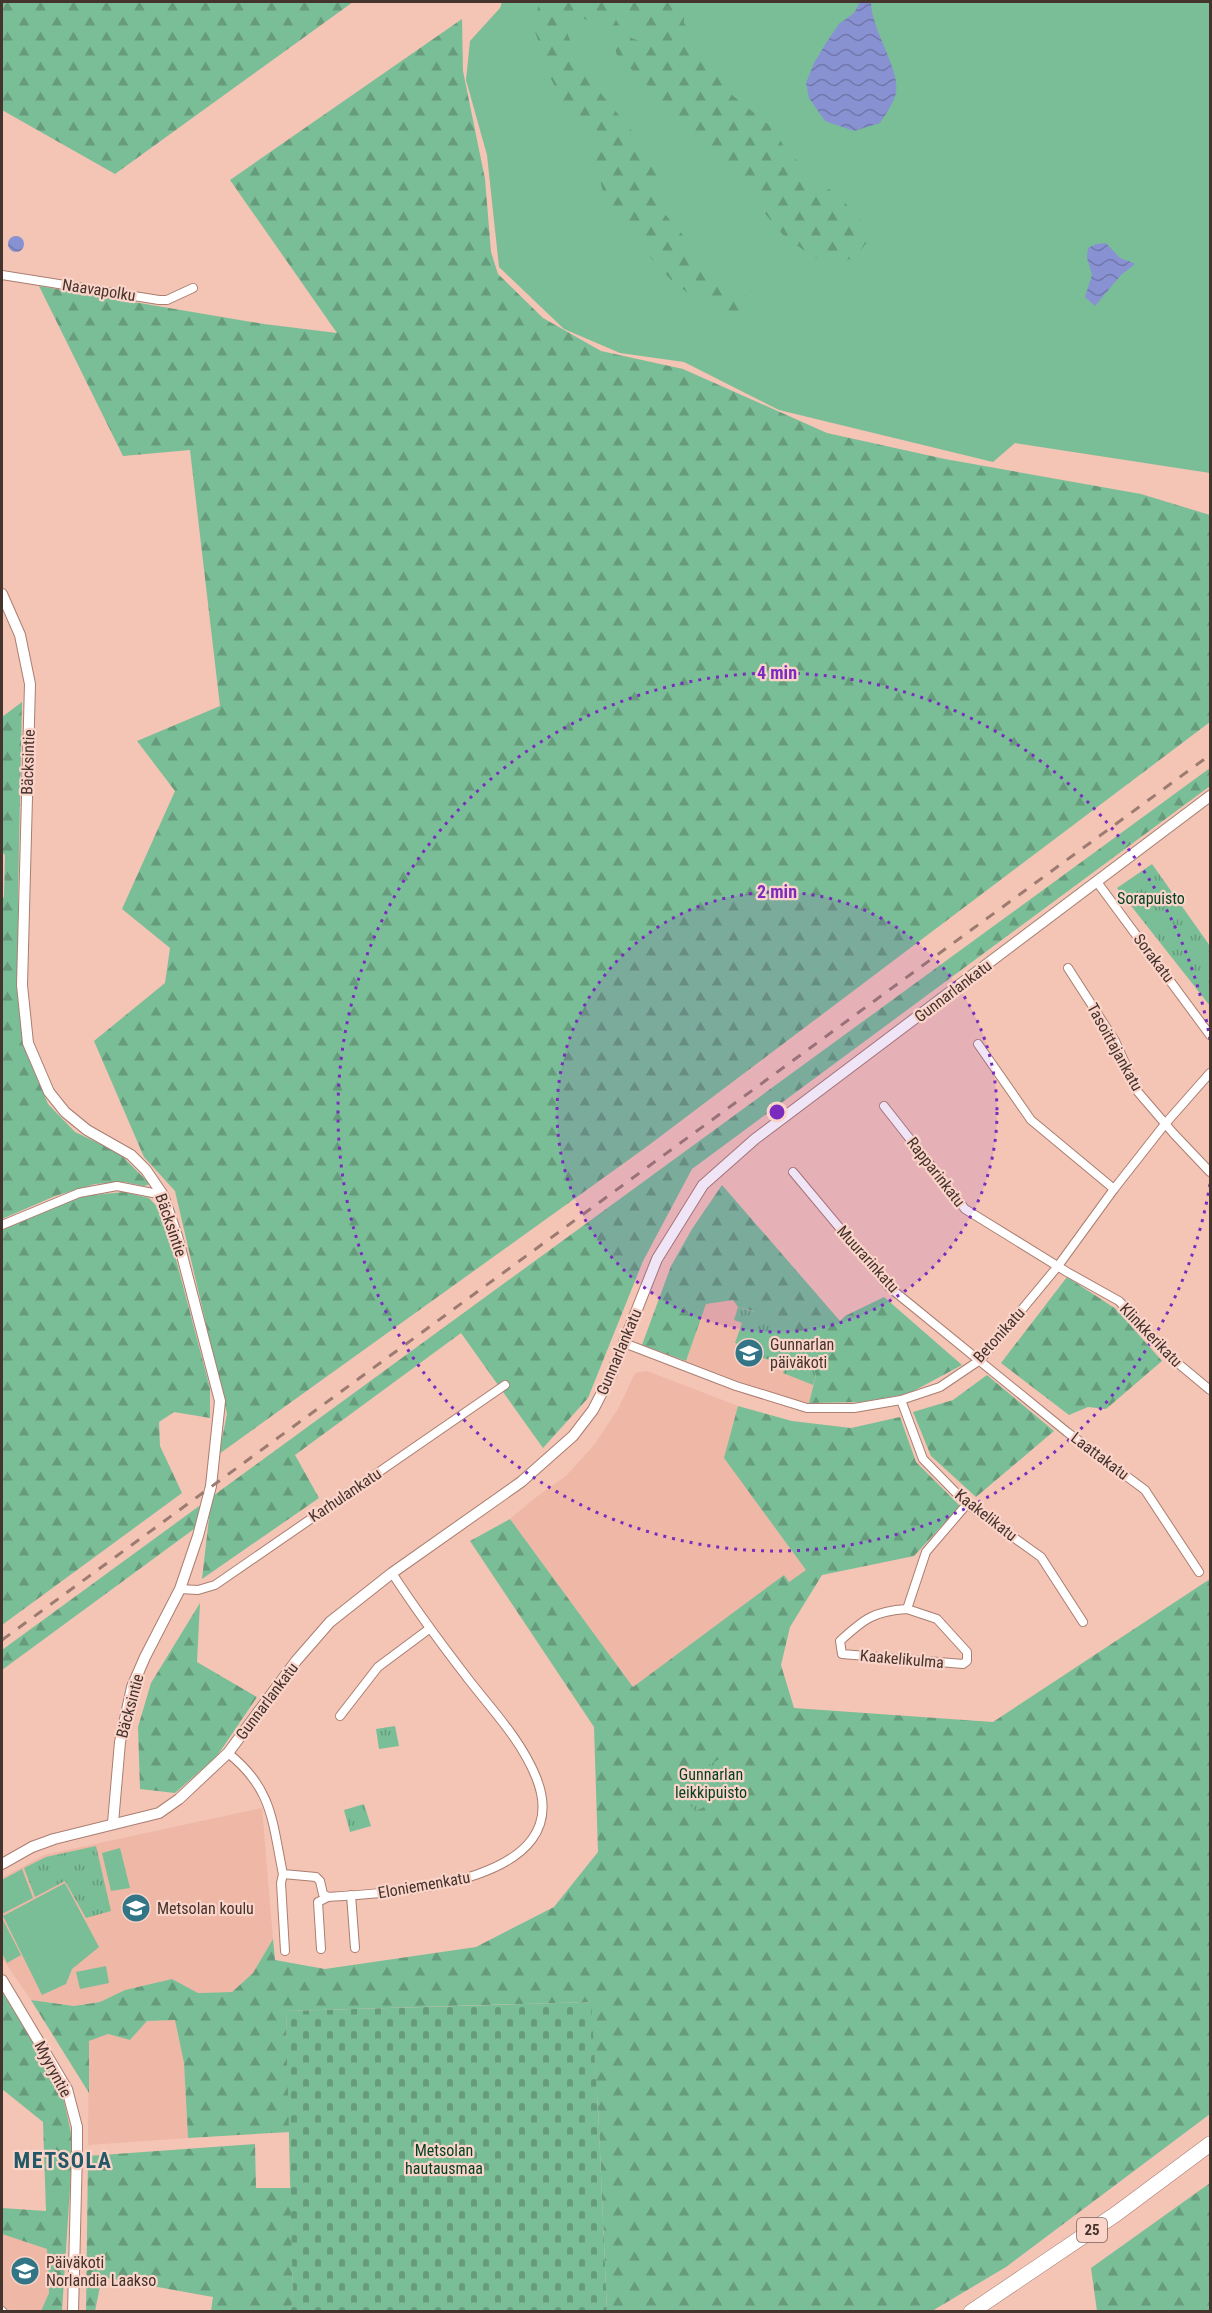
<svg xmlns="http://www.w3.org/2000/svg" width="1212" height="2313" viewBox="0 0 1212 2313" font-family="'Roboto Condensed',sans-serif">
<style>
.built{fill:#eeb7a6}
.green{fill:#7abe97}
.forest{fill:url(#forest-firs)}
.cemetery{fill:url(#cemetery-stones)}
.park{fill:url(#park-tufts)}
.water{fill:url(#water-waves)}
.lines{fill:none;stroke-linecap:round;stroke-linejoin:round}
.minor-casing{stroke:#aa7e71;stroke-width:10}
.tertiary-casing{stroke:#aa7e71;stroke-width:12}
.trunk-casing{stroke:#aa7e71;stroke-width:16}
.minor{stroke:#fff;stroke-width:8}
.tertiary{stroke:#fff;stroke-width:10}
.trunk{stroke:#fff;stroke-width:15}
.rail{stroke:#9c7b70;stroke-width:3;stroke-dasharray:10 10;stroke-linecap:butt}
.ring{fill:none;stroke:#7b2cbf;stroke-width:3;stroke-dasharray:3 6}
.labels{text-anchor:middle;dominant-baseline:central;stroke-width:4.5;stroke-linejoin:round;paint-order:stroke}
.shield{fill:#fad4c8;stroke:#7b635c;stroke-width:1.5}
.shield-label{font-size:15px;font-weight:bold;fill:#45332d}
.street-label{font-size:16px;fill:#45332d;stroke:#fad4c8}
.park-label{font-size:16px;fill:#023f24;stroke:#fad4c8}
.poi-label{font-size:16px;fill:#45332d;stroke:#fad4c8;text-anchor:start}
.district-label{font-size:22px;font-weight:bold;letter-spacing:1.5px;fill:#235866;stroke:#fad4c8}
.centre{fill:#7b2cbf;stroke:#fad4c8;stroke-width:3}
.ring-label{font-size:18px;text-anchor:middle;font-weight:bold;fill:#7b2cbf;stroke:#fad4c8;stroke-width:4.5;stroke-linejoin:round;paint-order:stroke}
</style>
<defs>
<pattern id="forest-firs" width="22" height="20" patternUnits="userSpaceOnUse" patternTransform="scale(1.5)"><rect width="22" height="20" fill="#7abe97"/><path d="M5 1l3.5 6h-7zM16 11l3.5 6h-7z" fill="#669b7c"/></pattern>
<pattern id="cemetery-stones" width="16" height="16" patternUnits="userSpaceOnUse" patternTransform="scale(1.5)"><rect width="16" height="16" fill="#7abe97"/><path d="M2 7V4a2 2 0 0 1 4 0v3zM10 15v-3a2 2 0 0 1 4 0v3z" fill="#669b7c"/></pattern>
<pattern id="park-tufts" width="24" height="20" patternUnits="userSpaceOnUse" patternTransform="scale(1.5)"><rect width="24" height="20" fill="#7abe97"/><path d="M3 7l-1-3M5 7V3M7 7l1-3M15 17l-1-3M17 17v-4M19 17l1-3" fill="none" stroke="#669b7c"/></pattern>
<pattern id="water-waves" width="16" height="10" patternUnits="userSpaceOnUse" patternTransform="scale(1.5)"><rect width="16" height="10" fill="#8891d1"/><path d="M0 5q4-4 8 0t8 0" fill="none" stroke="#7177aa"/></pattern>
</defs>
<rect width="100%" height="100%" fill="#f4c4b5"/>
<g class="built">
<path d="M733,1300L816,1375L809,1403L773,1394L686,1361L706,1304Z"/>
<path d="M647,1371L738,1406L725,1458L806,1570L789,1582L784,1576L633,1687L510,1519L535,1498L566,1476L594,1445L618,1409L635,1373Z"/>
<path d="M262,1808L273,1939L253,1973L232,1992L198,1993L172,1979L125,1990L100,2002L74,2006L31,2000L2,1958V1878L44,1855Z"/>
<path d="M175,2020L184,2063L188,2138L88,2145L89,2041L108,2034L130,2040L147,2021Z"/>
<path d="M2,2234L47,2249L49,2293L41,2311H11L2,2305Z"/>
</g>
<g class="green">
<path d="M502,2H1210V473L1015,443L993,462L779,410L684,362L620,353L564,329L499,267L487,155L466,80L470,41L500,8Z"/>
<path d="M120,1848L130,1888L111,1891L102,1853Z"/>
<path d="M22,1869L33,1898L2,1914V1880Z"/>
<path d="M65,1883L99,1947L72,1969L66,1984L42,1995L3,1916Z"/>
<path d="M2,1918L21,1955L7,1963L2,1953Z"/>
<path d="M106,1966L109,1983L80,1989L76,1972Z"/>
</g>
<g class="forest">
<path d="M2,2H353L115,174L2,110Z"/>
<path d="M539,2H605L626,36L645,43L642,33L622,2H683L684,23L732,95L773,128L783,145L807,172L838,196L861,219L868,241L855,257L836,264L813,257L783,235L713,152L617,55L608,29L568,12L564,22L569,38L584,61L594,85L650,153L655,168L663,212L713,270L753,301L742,314L724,319L673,282L639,245L604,195L588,138L570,120L548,72L534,28Z"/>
<path d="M462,19L463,71L485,179L491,252L498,274L543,318L601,351L683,369L827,433L945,459L1141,494L1210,515V722L645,1148L219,1454L227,1414L175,1191L144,1157L94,1041L165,983L170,948L122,909L175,791L137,741L220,706L190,450L123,456L39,286L264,324L337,333L230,180Z"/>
<path d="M22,702L18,896L24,1047L48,1104L75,1132L119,1153L150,1184L144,1186L124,1182L95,1184L55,1196L2,1219V899L4,897L5,855L2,852V717Z"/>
<path d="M1210,768V786L692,1169L643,1261L588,1398L543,1448L461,1333L295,1455L319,1498L202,1579L209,1518L2,1670V1650Z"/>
<path d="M722,1185L840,1321L845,1316L884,1297L962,1365L908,1394L861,1402L809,1403L816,1375L753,1311L738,1307L733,1300L706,1304L686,1361L642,1345L671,1266L692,1229Z"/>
<path d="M124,1192L149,1198L164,1214L210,1388V1418L174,1412L159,1422L160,1446L182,1493L2,1625V1230L82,1196Z"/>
<path d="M1067,1277L1116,1309L1162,1361L1106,1409L1088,1407L1069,1415L1001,1363Z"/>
<path d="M987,1375L1054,1431L976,1497L931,1456L913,1412L953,1400Z"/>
<path d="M738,1406L792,1421L851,1428L900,1417L916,1462L960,1506L914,1556L822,1575L790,1627L781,1665L794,1708L993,1722L1210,1579V2114L1006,2267L932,2311H607L598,2107L590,2002L286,2011L290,2132L188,2138L184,2063L175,2020L147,2021L130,2040L108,2034L89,2041V2093L31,2000L74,2006L100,2002L125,1990L172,1979L198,1993L232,1992L253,1973L273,1939L275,1960L325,1969L476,1947L554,1907L598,1852L594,1727L470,1541L510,1519L633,1687L784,1575L789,1582L806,1570L724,1458Z"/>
<path d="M200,1603L197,1662L257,1697L217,1756L175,1793L140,1789L138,1727L151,1683Z"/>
<path d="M2,1991L62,2092L73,2142L62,2311H41L49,2293L47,2249L2,2234V2208L46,2211L43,2122L2,2089Z"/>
<path d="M255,2144L256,2188H291L293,2303L289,2311H211L213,2297L102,2277L95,2311L86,2312L88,2156Z"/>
<path d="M1210,2183V2311H1097L1091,2268Z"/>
</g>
<path class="cemetery" d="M591,2002L598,2107L607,2311H289L293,2303L286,2011Z"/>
<g class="park">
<path d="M1152,864L1210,946V1006L1117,888Z"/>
<path d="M738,1307L785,1321L804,1337L816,1375L813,1385L783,1373L786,1366L758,1356L759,1351L735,1343L742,1323L734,1320Z"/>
<path d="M395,1726L399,1746L379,1749L376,1729Z"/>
<path d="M727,1755L743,1787L694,1812L678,1781Z"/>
<path d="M364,1804L371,1826L350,1832L344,1810Z"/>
<path d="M96,1846L111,1911L86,1918L65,1881L35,1897L24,1868L46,1857Z"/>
</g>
<g class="water">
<path d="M860,2H871C871,29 901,71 896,93C893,104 886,114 880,123L854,131L825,121L809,98L806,83L814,63L826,43L839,24L854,13Z"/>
<circle cx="16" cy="244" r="8"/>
<path d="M1106,243L1120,258L1134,263V265L1121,275L1095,306L1085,297L1092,275L1087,258L1088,248L1096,244Z"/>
</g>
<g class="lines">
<g class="minor-casing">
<g id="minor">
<path d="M2,275L159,300H167L193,288"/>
<path d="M1097,882L1210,1035"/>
<path d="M1068,968L1115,1041L1138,1092L1174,1134L1210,1172"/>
<path d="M978,1044L1031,1120L1114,1189"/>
<path d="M884,1106L965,1209L1067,1272L1119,1301L1174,1360L1210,1390"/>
<path d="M793,1172L889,1287L1067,1432L1145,1490L1199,1572"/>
<path d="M2,1225L79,1193L117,1186L163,1195"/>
<path d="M624,1343L736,1386L807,1408H854L901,1400L940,1387L980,1360L1058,1266L1114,1189L1165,1124L1210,1073"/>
<path d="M901,1400L923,1459L967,1504L1041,1557L1083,1622"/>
<path d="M180,1589L198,1590L215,1585L505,1385"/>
<path d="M907,1609C874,1611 864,1619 840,1641L842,1654L963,1664L967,1661V1652L937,1619L907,1609L926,1552L967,1504"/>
<path d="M340,1716L378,1667L429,1629"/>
<path d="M228,1753C273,1789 272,1821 283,1874L316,1877L320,1881L323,1894L328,1897C391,1893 580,1885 536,1777C521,1740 493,1711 469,1680C442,1645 416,1610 392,1573"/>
<path d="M283,1874L281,1883L285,1951"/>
<path d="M351,1895L355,1948"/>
<path d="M321,1949L318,1902L328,1897"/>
<path d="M2,2311L3,2312"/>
</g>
</g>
<g class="tertiary-casing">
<g id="tertiary">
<path d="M2,594L20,635L30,684L22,985L28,1043L49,1092L65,1112L87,1130L131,1155L146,1170L163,1195L177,1236L220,1401L211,1486L198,1536L180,1589L145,1657L132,1687L120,1742L113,1823"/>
<path d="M2,1864L32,1847L54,1839L159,1813L179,1799L228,1753L296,1661L330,1622L392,1573L521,1482L573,1436L593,1410L611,1375L657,1259L703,1185L755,1139L1210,796"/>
<path d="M2,1980L67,2089L77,2127V2150L73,2312"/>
</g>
</g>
<g class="trunk-casing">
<path id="trunk" d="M971,2312L1116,2214L1210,2144"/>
</g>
<use href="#minor" class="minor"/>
<use href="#tertiary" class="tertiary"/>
<use href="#trunk" class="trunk"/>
<path class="rail" d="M2,1640L1210,755"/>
</g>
<circle cx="777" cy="1112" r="220" fill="#7b2cbf" fill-opacity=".12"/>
<g class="ring">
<circle cx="777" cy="1112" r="220"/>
<path d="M1210 1184A439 439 0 1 1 1210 1040"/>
</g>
<defs>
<g id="school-disc" transform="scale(1.5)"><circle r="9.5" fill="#327586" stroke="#fad4c8"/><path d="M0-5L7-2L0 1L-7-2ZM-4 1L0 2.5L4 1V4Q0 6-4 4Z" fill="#fff"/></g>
</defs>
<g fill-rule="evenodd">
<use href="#school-disc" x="749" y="1353"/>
<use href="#school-disc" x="136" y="1908"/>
<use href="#school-disc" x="25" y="2271"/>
</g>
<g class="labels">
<rect class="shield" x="1077" y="2218" width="30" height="24" rx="4.5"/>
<g class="shield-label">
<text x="1092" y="2230">25</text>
</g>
<g class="street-label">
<text transform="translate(99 290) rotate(9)">Naavapolku</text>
<text transform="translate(28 762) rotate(-88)">Bäcksintie</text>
<text transform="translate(1154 958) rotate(53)">Sorakatu</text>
<text transform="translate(953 991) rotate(-37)">Gunnarlankatu</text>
<text transform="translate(1115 1047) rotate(61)">Tasoittajankatu</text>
<text transform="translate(936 1172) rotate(52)">Rapparinkatu</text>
<text transform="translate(171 1225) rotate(71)">Bäcksintie</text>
<text transform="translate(868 1259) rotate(48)">Muurarinkatu</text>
<text transform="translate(999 1335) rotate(-48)">Betonikatu</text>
<text transform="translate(1151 1335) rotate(46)">Klinkkerikatu</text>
<text transform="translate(619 1352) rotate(-67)">Gunnarlankatu</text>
<text transform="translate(1100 1456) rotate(37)">Laattakatu</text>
<text transform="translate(345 1495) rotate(-34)">Karhulankatu</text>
<text transform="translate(986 1515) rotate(38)">Kaakelikatu</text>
<text transform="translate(902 1659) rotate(5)">Kaakelikulma</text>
<text transform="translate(267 1701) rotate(-53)">Gunnarlankatu</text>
<text transform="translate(130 1706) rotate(-75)">Bäcksintie</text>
<text transform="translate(424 1885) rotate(-10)">Eloniemenkatu</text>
<text transform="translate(53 2069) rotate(62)">Myyryntie</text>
</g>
<g class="park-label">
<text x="1151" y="898">Sorapuisto</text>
<text x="711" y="1774">Gunnarlan<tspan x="711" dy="18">leikkipuisto</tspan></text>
<text x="444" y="2150">Metsolan<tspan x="444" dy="18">hautausmaa</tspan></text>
</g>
<g class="poi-label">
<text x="770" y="1344">Gunnarlan<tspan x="770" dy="18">päiväkoti</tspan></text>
<text x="157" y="1908">Metsolan koulu</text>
<text x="46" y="2262">Päiväkoti<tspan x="46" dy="18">Norlandia Laakso</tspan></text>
</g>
<g class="district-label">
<text x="63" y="2160">METSOLA</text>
</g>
</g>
<circle cx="777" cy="1112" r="9" class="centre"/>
<g class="ring-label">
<text x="777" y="679">4 min</text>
<text x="777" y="898">2 min</text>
</g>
<rect width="1212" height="2313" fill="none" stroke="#45332d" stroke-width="6"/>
</svg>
